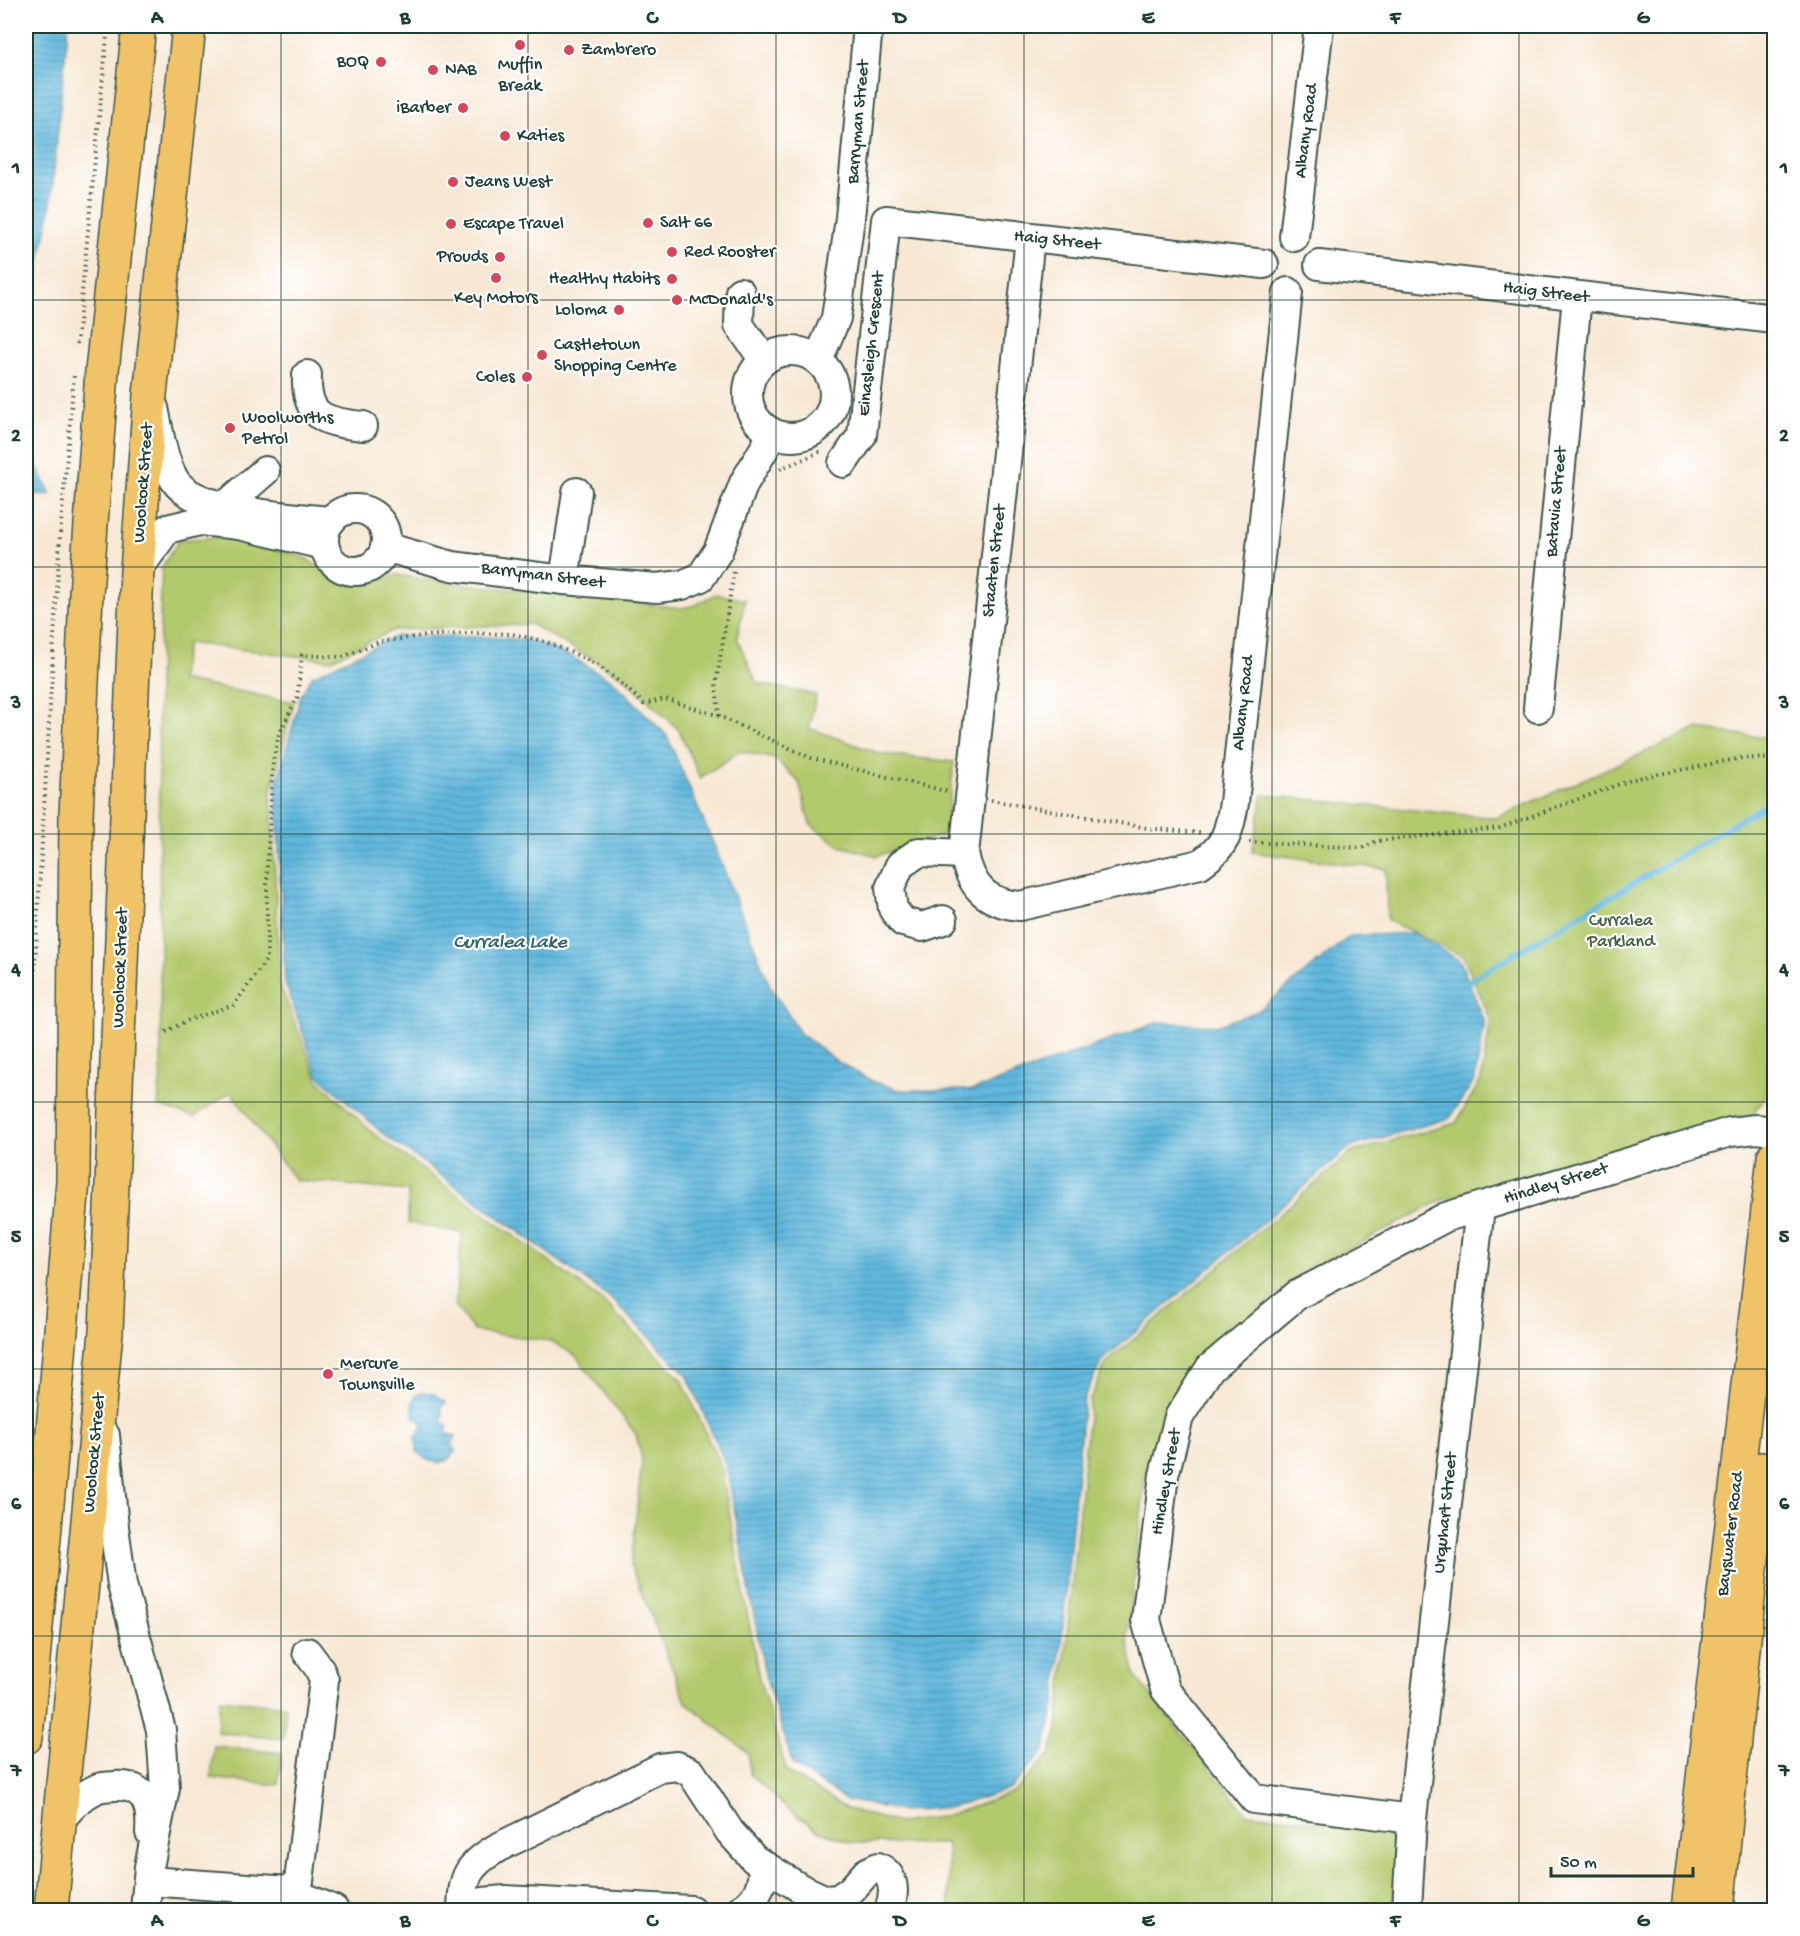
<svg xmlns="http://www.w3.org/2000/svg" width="1800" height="1936" viewBox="0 0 1800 1936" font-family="'Gochi Hand',sans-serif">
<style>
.green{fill:#b3c96d;stroke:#698350;stroke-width:1.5}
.water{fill:url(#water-rules);stroke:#407a89;stroke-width:1.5}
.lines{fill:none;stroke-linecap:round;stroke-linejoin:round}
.stream{stroke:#61b8de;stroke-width:6}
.minor-casing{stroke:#3f564c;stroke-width:32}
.major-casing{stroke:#3f564c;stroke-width:36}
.path{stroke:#3f564c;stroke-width:4;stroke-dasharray:1.5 4.5;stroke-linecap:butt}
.minor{stroke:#fff;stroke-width:28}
.major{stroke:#f0c369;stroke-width:33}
.grid{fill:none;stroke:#1f3d34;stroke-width:1.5;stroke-opacity:0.55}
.poi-dot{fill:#d1495b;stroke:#fff;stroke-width:2}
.labels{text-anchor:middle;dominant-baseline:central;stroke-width:4.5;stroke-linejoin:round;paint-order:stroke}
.poi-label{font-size:18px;fill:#1f3d34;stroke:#fff;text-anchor:start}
.street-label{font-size:18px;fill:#1f3d34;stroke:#fff}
.park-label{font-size:18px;fill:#446042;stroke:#fff}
.water-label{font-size:20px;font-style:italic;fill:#336267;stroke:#fff}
.neatline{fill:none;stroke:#1f3d34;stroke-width:2}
.grid-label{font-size:20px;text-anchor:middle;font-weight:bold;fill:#1f3d34}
</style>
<defs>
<pattern id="water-rules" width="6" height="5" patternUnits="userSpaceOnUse" patternTransform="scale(1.5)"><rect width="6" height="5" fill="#61b8de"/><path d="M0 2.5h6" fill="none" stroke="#4f97b5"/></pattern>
</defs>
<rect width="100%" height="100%" fill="#fff"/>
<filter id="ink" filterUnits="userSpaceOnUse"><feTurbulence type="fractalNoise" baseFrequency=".0167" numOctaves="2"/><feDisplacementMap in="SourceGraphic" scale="12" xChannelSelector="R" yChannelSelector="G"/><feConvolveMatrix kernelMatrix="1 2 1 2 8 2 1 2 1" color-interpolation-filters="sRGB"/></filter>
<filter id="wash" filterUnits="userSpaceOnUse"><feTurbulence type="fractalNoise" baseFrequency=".008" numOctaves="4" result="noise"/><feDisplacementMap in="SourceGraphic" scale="24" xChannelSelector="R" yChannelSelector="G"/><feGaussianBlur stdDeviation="1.35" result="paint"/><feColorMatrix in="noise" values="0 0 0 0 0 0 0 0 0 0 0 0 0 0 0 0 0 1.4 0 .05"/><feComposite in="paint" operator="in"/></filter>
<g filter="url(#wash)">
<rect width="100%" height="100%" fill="#f7e7d3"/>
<g class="green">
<path d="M231,536L305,558L342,583L353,585L398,575L427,580L681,608L696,605L716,594L745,600L737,638L757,683L816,695L809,728L881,754L954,762L946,834L877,856L840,846L810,824L799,782L775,759L740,751L700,778L679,730L623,677L531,624L394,630L330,660L187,643L180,680L294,702L271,792L280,986L318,1080L374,1134L602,1300L682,1380L721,1467L759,1678L787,1772L847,1809L899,1823L947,1816L1014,1792L1051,1753L1058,1728L1090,1400L1106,1363L1352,1152L1456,1123L1481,1080L1491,1020L1463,956L1387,920L1386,869L1252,852L1263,795L1496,818L1697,729L1774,739V1014L1765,1098L1751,1115L1442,1200L1299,1275L1192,1370L1164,1422L1147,1462L1127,1641L1135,1676L1247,1814L1378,1827L1397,1845L1394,1910H950L947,1844L853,1843L820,1831L787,1809L750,1774L748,1753L686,1702L631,1566L642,1459L636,1434L575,1355L551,1341L474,1331L455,1305L462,1233L408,1223V1191L295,1180L231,1092L194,1117L158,1106L161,1073L158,683L162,567L179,540Z"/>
<path d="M220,1699L286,1706L283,1739L217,1732Z"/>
<path d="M214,1746L282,1753L278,1785L211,1778Z"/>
</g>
<g class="water">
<path d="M26,26H68L50,211L26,332Z"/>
<path d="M26,364L28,448L51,494L42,495L26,493Z"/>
<path d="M396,636L490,637L529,640L568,655L615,682L667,736L717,852L770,986L800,1033L838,1062L874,1082L900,1090H974L1159,1022L1216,1026L1258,1011L1350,936L1414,933L1460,961L1485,1022L1475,1079L1450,1118L1350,1147L1102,1361L1084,1397L1056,1700L1045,1750L1010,1789L953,1807L903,1811L846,1800L793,1765L765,1675L726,1465L687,1375L609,1297L382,1133L318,1075L285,983L276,786L301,695L312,676Z"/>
<path d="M422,1392L434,1394L446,1403L441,1407L443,1415L441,1421L448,1426L446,1431L448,1434L456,1436L452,1444L455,1451C445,1468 429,1465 417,1451L416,1437L424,1423L414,1417L412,1404L416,1395Z"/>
</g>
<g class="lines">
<path class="stream" d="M1467,982L1762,807H1774"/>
</g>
</g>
<g filter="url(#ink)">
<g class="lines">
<g class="minor-casing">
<g id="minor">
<path d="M1294,237L1319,26"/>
<path d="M1030,238L964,854C971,887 986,903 1020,906L1200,864C1226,846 1229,833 1234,803L1288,292"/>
<path d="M1319,265L1774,319"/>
<path d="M740,292L739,325L764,360"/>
<circle cx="791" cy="394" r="43"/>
<path d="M818,360L836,318L840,291L850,218L868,26"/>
<path d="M307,375C305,418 325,422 363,426"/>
<path d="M154,408C159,431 162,458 174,479C193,513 294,517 331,521"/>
<path d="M843,463L862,435L886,220L1264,264"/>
<path d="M224,507L265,471"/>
<circle cx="355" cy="540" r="31"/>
<path d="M385,547L452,566L564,580L657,588L682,585L701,577L718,551L744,483L773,434"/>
<path d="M137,571L167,529L200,521L239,525L324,545"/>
<path d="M564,580L577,492"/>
<path d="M1538,708L1577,297"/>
<path d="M943,920L922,927L903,922L893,909L890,888L900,865L919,852L964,854"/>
<path d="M105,1435L114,1527L122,1585L161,1730L165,1788L149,1867L145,1910"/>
<path d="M61,1819C71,1807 81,1796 96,1789C101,1786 109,1787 114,1786C146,1784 152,1806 150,1832"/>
<path d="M1412,1819L1254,1799L1165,1689L1146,1620L1164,1475L1179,1417L1210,1368L1297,1295L1446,1217L1730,1132L1756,1129L1774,1131"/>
<path d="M148,1881L290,1891L299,1881L324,1680L319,1668L307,1652"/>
<path d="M290,1891L334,1910"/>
<path d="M462,1910C463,1876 467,1866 497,1848L660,1768L677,1766L691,1772L730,1832L754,1859L800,1888L826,1900L838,1899L851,1890L867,1872L878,1867C896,1875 895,1894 889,1910"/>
<path d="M466,1910L483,1902L505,1900L691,1910"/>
<path d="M740,1910C758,1900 763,1884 763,1865"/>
<path d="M1407,1910L1412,1819L1480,1207"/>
</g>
</g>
<g class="major-casing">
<g id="major">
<path d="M26,1737L48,1493L73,1181L76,815L86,594L102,371L139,26"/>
<path d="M51,1910L106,1332L137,571L150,395L189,26"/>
<path d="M1688,1910L1774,1157"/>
<path d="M1717,1910L1761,1469"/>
</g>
</g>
<g class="path">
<path d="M77,344L108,26"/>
<path d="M780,469L820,452L823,453"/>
<path d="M719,716L716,684L734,571"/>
<path d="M991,800L1147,828L1200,833"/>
<path d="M1249,842L1362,848L1377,841L1499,828L1634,779L1742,758L1774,759"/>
<path d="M166,1032L186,1021L234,1005L267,959V868L273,761L279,734L297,698L302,655L342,657L379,642L422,636L471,633L512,634L544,641L584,658L600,667L622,684L644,704L665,699L678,703L719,716L811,758L949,792"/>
<path d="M26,1114L60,536L74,375"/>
</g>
<use href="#minor" class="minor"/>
<use href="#major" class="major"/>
</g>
</g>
<path class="grid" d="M281,26V1910M528,26V1910M776,26V1910M1024,26V1910M1272,26V1910M1519,26V1910M26,300H1774M26,567H1774M26,834H1774M26,1102H1774M26,1369H1774M26,1636H1774"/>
<g class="poi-dot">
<circle cx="520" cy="45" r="6"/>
<circle cx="569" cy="50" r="6"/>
<circle cx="381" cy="62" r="6"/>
<circle cx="433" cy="70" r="6"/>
<circle cx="463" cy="108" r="6"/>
<circle cx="505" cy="136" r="6"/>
<circle cx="453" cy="182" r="6"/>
<circle cx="648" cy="223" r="6"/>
<circle cx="451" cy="224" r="6"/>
<circle cx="672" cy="252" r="6"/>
<circle cx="500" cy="257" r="6"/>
<circle cx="496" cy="278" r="6"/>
<circle cx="672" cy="279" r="6"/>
<circle cx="677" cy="300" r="6"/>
<circle cx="619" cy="310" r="6"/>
<circle cx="542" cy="355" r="6"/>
<circle cx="527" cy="377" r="6"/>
<circle cx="230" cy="428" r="6"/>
<circle cx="328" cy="1374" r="6"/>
</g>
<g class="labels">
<g class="poi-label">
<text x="581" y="50">Zambrero</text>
<text x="369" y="62" text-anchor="end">BOQ</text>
<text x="520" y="65" text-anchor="middle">Muffin<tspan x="520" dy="21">Break</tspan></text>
<text x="445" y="70">NAB</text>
<text x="451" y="108" text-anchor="end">iBarber</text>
<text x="517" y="136">Katies</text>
<text x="465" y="182">Jeans West</text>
<text x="660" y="223">Salt 66</text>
<text x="463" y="224">Escape Travel</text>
<text x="684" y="252">Red Rooster</text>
<text x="488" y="257" text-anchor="end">Prouds</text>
<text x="660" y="279" text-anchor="end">Healthy Habits</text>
<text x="496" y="298" text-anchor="middle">Key Motors</text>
<text x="689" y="300">McDonald's</text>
<text x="607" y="310" text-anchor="end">Loloma</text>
<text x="554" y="345">Castletown<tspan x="554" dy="21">Shopping Centre</tspan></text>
<text x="515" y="377" text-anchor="end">Coles</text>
<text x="242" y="418">Woolworths<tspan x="242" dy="21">Petrol</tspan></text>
<text x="340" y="1364">Mercure<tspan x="340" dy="21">Townsville</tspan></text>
</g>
<g class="street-label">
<text transform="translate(859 122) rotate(-85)">Barryman Street</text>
<text transform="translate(1307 131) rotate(-83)">Albany Road</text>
<text transform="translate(1057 241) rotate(6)">Haig Street</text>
<text transform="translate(1546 293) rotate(7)">Haig Street</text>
<text transform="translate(872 344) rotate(-84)">Einasleigh Crescent</text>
<text transform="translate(144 483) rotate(-86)">Woolcock Street</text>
<text transform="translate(1557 502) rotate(-85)">Batavia Street</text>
<text transform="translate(995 561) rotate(-84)">Staaten Street</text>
<text transform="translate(543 576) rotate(7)">Barryman Street</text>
<text transform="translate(1244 703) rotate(-84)">Albany Road</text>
<text transform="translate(121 968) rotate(-88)">Woolcock Street</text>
<text transform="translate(1556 1184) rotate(-17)">Hindley Street</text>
<text transform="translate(95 1453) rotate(-85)">Woolcock Street</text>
<text transform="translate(1167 1482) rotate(-80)">Hindley Street</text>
<text transform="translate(1446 1513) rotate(-84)">Urquhart Street</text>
<text transform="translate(1731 1534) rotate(-83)">Bayswater Road</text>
</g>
<g class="park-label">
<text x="1621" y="921">Curralea<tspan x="1621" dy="21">Parkland</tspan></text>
</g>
<g class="water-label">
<text x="510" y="943">Curralea Lake</text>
</g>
</g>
<rect width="1800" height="1936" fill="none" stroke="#fff" stroke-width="66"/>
<path d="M1551 1867v9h142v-9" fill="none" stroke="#1f3d34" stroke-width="3"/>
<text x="1560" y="1867" font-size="18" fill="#1f3d34" stroke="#ffffff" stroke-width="4.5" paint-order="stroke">50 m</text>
<rect x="33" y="33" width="1734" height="1870" class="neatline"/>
<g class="grid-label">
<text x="157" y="23">A</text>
<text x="405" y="23">B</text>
<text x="652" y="23">C</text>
<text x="900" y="23">D</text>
<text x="1148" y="23">E</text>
<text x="1395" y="23">F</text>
<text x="1643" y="23">G</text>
<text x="16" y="173">1</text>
<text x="1784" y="173">1</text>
<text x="16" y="441">2</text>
<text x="1784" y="441">2</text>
<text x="16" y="708">3</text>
<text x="1784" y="708">3</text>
<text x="16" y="975">4</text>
<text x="1784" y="975">4</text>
<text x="16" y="1242">5</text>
<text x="1784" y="1242">5</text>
<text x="16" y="1509">6</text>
<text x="1784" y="1509">6</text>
<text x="16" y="1776">7</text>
<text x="1784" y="1776">7</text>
<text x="157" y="1926">A</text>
<text x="405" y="1926">B</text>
<text x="652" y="1926">C</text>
<text x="900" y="1926">D</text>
<text x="1148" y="1926">E</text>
<text x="1395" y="1926">F</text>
<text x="1643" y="1926">G</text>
</g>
</svg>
